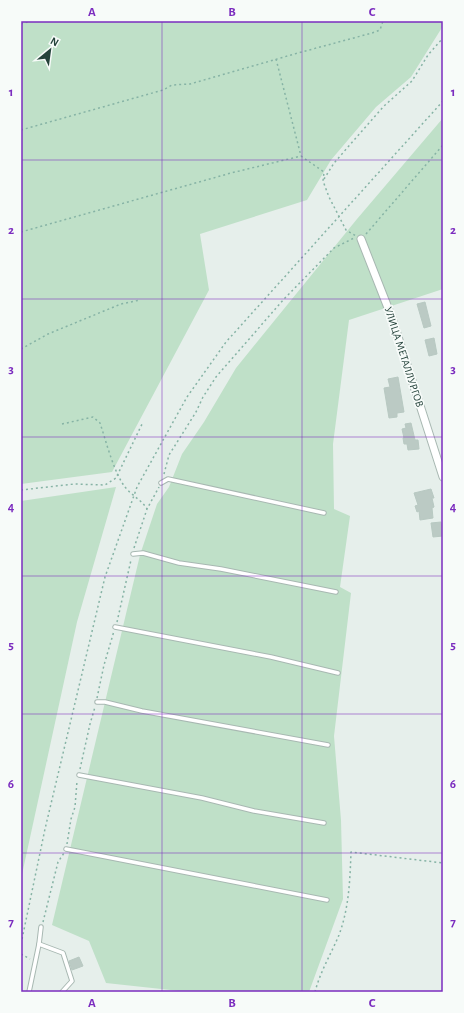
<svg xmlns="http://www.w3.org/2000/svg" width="464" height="1013" viewBox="0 0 464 1013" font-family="'Alegreya Sans',sans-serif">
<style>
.green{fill:#bfe0c8}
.building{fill:#bbcac4;stroke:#b8c9c2}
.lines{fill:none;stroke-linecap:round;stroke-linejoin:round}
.service-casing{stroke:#a8b8b2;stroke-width:5.5}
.minor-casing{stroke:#a8b8b2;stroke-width:9}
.path{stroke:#86b3a5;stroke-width:1.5;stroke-dasharray:2 3;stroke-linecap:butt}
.service{stroke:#fff;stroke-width:3.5}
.minor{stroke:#fff;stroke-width:7}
.grid{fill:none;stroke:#7b2cbf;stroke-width:1;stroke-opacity:0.55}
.labels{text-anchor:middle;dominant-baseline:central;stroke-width:3.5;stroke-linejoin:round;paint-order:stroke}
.street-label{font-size:11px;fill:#24423a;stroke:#f7fbf9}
.neatline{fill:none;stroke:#7b2cbf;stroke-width:1.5}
.grid-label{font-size:13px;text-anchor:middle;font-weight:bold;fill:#7b2cbf}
</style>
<rect width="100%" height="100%" fill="#e6efeb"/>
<g class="green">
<path d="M21,21H443V26L411,77L376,107L331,160L307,200L200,234L209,290L112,472L21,484Z"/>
<path d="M443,118V289L349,320L333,444L334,509L350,516L340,587L351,593L334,736L341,820L343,899L309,992H189L106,983L89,941L52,925L140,555L157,504L169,487L182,454L204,422L236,368L357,219Z"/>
<path d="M116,487L77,622L21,879V501Z"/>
</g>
<g class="building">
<path d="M425,302L431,326L424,328L417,304Z"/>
<path d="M434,338L437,354L429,356L425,340Z"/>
<path d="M398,377L404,412L397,413V417L389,418L384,388L390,387L388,379Z"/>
<path d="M411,423L415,440H418L419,449L408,450L407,444H404L403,438H404L402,429L406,428L405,424Z"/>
<path d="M431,489L434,498H432L434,507L432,508L433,518L420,520L419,511L417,512L415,506L418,505L414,493Z"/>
<path d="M441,522L443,536L433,537L431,523Z"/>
<path d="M79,957L83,966L72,970L69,961Z"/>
</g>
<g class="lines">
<g class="service-casing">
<g id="service">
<path d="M161,483L168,479L324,513"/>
<path d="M133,554L143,553L179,563L221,569L336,592"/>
<path d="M115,627L271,657L338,673"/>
<path d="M97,702H105L142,711L328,745"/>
<path d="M79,775L202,798L254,811L324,823"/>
<path d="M66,849L327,900"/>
<path d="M39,944L41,927"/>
<path d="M29,992L39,944L63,953L72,981L62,992"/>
</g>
</g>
<g class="minor-casing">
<path id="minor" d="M361,239L392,318L443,477"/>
</g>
<g class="path">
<path d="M21,24L30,21"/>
<path d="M276,59L301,156"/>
<path d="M21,130L163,90L172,85L190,84L298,53L372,33L380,30L383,21"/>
<path d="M324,179L334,163L384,106L412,81L428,55L443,38"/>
<path d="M21,232L231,173L301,156L324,172L323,181L329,197L346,230L356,236"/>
<path d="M366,234L443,145"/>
<path d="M21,349L48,334L121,304L140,300"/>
<path d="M62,424L93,417L100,423C106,441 114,473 125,487C132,496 142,500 147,509"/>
<path d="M164,474L169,455L196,412L203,397L216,377L284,299L334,248L354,238"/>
<path d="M21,490L74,484L105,485L116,478L143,422"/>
<path d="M134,548L147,509L159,487"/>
<path d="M117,622L131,560"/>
<path d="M97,698L104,665L114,631"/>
<path d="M80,769L90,724L95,707"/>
<path d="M67,844L71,819L75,807L77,781"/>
<path d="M43,922L58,862L64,853"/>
<path d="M21,944L45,829L105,577L137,487L187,397L226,342L443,101"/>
<path d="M21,954L30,959"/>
<path d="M315,992C320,972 331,954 339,935C349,908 350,880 351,852L443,863"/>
</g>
<use href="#service" class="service"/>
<use href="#minor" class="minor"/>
</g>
<path class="grid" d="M162,21V992M302,21V992M21,160H443M21,299H443M21,437H443M21,576H443M21,714H443M21,853H443"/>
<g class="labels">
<g class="street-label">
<text transform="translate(404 357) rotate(72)">УЛИЦА МЕТАЛЛУРГОВ</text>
</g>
</g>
<rect width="464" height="1013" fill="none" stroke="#f7fbf9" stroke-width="44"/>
<g transform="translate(50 50) rotate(29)" stroke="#f7fbf9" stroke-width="3" paint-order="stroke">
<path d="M0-3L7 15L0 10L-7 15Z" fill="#24423a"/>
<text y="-6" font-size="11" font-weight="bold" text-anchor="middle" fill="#24423a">N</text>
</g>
<rect x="22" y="22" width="420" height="969" class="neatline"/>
<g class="grid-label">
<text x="92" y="16">A</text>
<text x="232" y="16">B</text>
<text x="372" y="16">C</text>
<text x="11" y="96">1</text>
<text x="453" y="96">1</text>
<text x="11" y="234">2</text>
<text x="453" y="234">2</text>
<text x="11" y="373">3</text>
<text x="453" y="373">3</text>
<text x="11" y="511">4</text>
<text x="453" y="511">4</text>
<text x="11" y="649">5</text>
<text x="453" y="649">5</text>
<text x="11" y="788">6</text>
<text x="453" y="788">6</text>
<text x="11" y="926">7</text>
<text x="453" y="926">7</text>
<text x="92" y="1007">A</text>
<text x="232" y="1007">B</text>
<text x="372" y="1007">C</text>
</g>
</svg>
